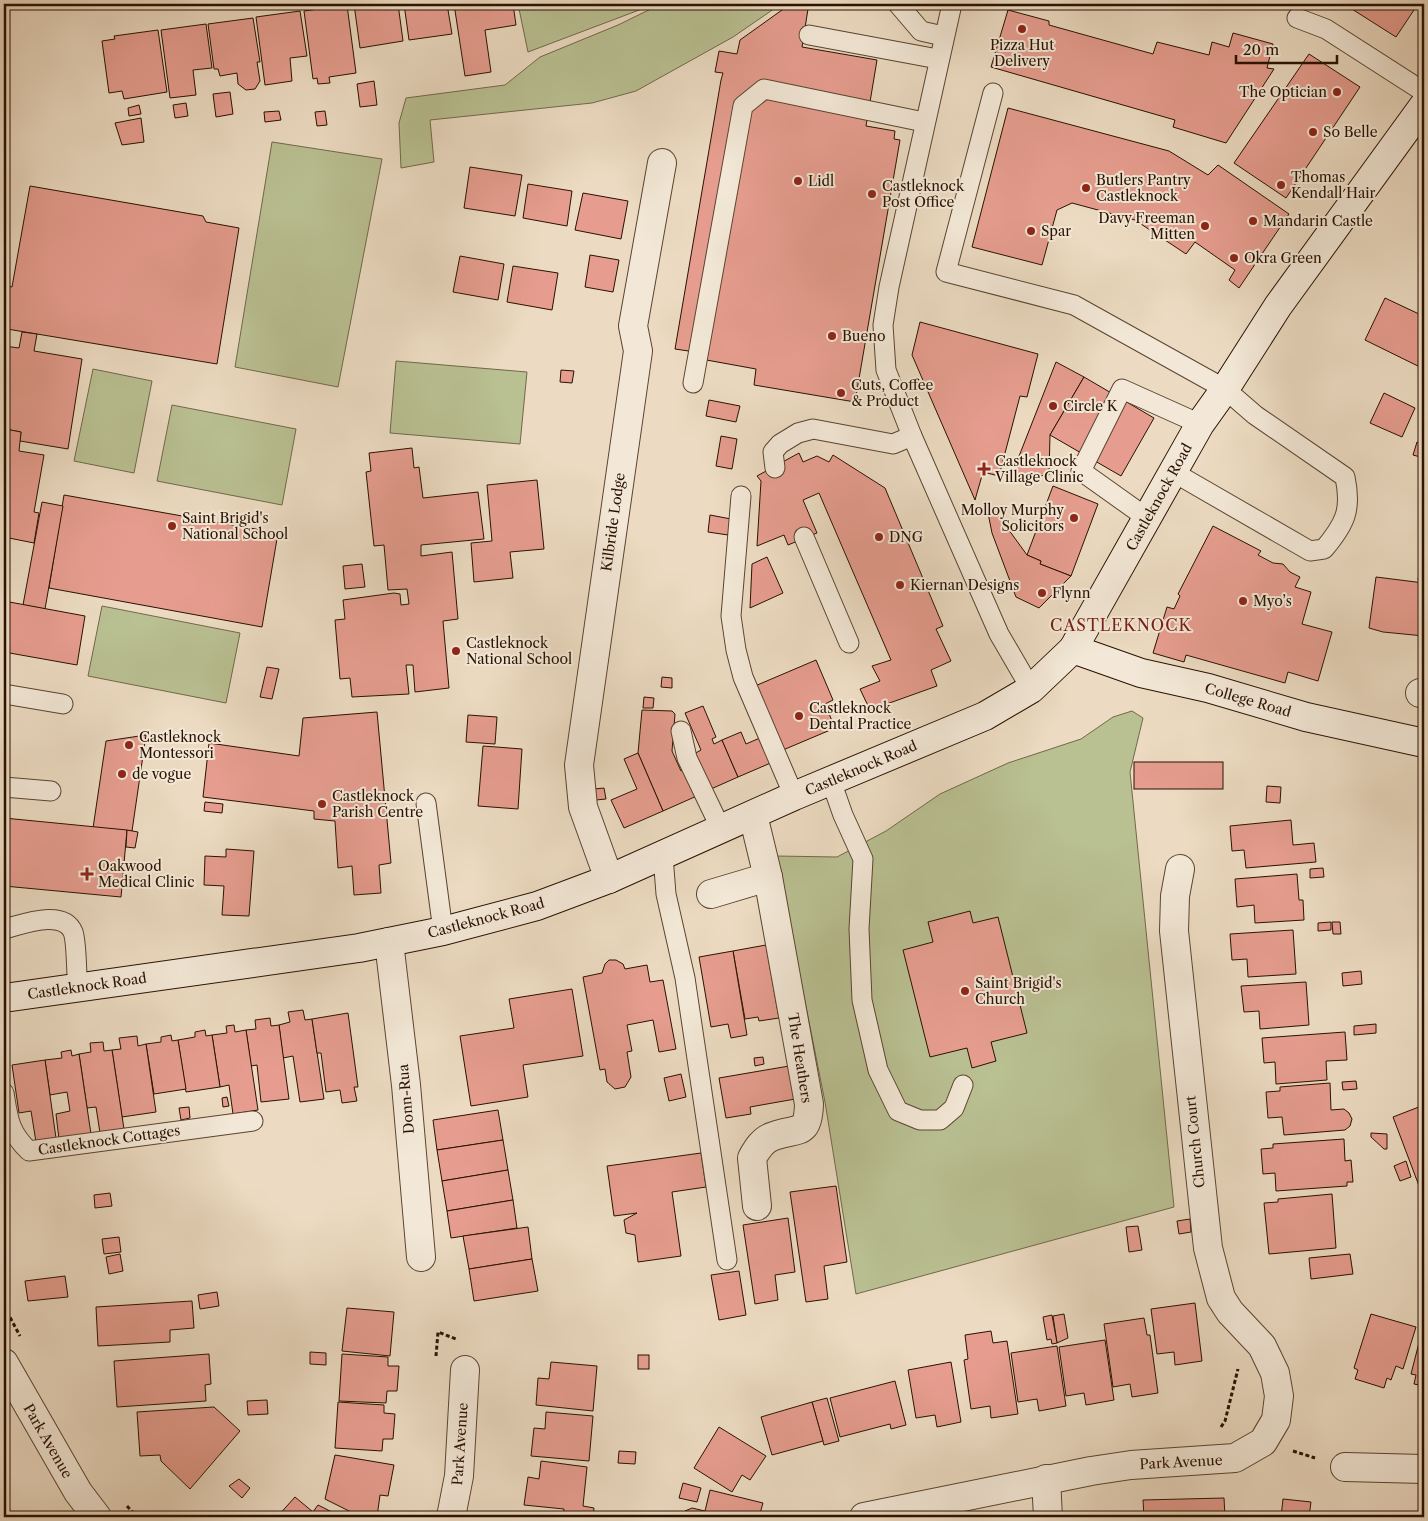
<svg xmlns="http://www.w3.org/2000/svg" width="1428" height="1521" viewBox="0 0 1428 1521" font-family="'Libre Caslon Text',serif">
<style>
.green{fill:#b9c092;stroke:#716849}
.building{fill:#e69d8f;stroke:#291100}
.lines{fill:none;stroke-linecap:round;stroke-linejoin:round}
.lane-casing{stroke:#5a4430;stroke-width:21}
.street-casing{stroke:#5a4430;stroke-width:30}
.secondary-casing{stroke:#291100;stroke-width:30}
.path{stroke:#291100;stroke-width:3;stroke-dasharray:4 2.5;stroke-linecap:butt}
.lane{stroke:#f3e8d7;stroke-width:19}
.street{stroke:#f3e8d7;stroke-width:28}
.secondary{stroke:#f3e8d7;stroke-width:28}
.poi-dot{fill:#8f2418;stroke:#f3e8d7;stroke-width:2}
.labels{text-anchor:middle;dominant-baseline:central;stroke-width:4;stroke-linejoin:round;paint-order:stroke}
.poi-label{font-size:14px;fill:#291100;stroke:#f3e8d7;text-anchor:start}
.street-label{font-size:14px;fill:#291100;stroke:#f3e8d7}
.quarter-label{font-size:16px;letter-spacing:1px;fill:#7a1f14;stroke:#f3e8d7}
</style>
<rect width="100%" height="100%" fill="#ecdbc2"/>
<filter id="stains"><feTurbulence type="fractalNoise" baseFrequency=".004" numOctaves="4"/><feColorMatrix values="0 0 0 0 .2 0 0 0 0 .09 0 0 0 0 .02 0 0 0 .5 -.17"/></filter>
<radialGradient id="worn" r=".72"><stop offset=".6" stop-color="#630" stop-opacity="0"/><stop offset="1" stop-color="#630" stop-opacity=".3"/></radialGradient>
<g class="green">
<path d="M518,4H655L528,52Z"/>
<path d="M661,4H781L733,37L636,91L592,103L430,120L434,162L401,168L399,123L406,98L505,85L540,57L618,25Z"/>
<path d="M272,142L382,159L338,387L235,367Z"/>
<path d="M396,361L527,372L520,444L390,433Z"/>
<path d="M93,369L152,381L134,473L74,461Z"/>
<path d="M172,405L296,429L282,505L157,481Z"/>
<path d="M102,606L240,633L226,703L88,676Z"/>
<path d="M1132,711L1143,718L1130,772L1174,1207L856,1294L825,1102L776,856L837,857L886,831L940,794L1008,763L1081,739L1113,717Z"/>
</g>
<g class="building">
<path d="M354,4H398L403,41L360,48Z"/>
<path d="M404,4H447L452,34L409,40Z"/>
<path d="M454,4H513L516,25L485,30L491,72L465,76Z"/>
<path d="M1344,4H1418L1396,37Z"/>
<path d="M347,5L356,73L329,77L330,83L318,84L317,78L313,79L304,11Z"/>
<path d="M789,5L808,9L802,47L877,60L866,126L895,131L894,139L900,140L855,402L754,385L756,369L701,359L702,353L675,349L721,80L723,73L715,72L719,51L737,54L740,40Z"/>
<path d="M1008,10L1049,21V25L1153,54L1157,42L1209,55L1212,42L1229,47L1233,33L1273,44L1267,68L1274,69L1226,143L1173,127L1175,120L991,67Z"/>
<path d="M300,11L307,56L290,58L292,81L265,85L256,17Z"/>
<path d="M253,18L260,62H257L260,81L255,89L246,90L238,84L237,73L220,76L218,69H214L208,24Z"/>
<path d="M206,24L212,68L193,70L196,95L170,98L161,30Z"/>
<path d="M158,30L167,92L124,99L122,91L109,93L102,41L115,39L114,36Z"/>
<path d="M1309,54L1360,87L1286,198L1234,163Z"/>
<path d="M374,81L377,105L360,107L357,84Z"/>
<path d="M230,92L233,114L216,117L213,94Z"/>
<path d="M186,103L188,116L175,118L173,105Z"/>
<path d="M139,105L141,114L129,116L128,108Z"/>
<path d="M1008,108L1169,151L1208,175L1218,165L1289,214L1239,288L1229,280L1235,270L1195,242L1186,254L1135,220L1072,203L1057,210L1042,265L972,247Z"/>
<path d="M279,111L281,120L265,122L264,112Z"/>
<path d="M325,111L327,125L317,126L315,112Z"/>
<path d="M141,118L144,142L122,145L115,123Z"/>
<path d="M470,167L522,175L515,216L464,208Z"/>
<path d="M528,184L572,191L567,226L523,218Z"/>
<path d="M30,186L203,216L206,222L239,228L217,364L7,329L10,320L4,319V285L12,287Z"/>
<path d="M583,193L628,201L621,239L575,230Z"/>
<path d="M590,255L619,260L613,292L585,287Z"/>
<path d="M460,256L504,264L498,300L453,292Z"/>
<path d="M513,266L558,273L552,310L507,302Z"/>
<path d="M1385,298L1419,314L1421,310L1424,311V369L1365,340Z"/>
<path d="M920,322L1038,354L1027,397L1020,396L999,476L983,472L975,500L912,355Z"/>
<path d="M22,332L37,334L34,351L82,359L68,449L20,441L21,432L5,429L4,438V346L19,348Z"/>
<path d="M1056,362L1084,377L1050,435L1049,475L1017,478L1012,474Z"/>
<path d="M561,370L574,371L572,383L560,382Z"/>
<path d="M1084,377L1154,418L1121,476L1050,435Z"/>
<path d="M1384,393L1415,408L1402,437L1370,423Z"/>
<path d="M709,400L740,406L736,422L706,416Z"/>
<path d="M5,429L21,432L19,451L44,455L34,512L39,513L34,543L4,537Z"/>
<path d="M721,436L737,439L732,469L716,466Z"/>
<path d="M1417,442L1424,443V458L1413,455Z"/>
<path d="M412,448L414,468L419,467L423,498L478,492L484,539L421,545V556L452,552L458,619L443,621L449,688L415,692L413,665H406L409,694L352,697L350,678L340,679L335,620L345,619L343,600L394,593L400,594L401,605L409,604L407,589L388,590L384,545L374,546L366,472L371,471L369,453Z"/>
<path d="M799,453L803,462L817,456L829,462L833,455L885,488L943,626L936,629L951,661L931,670L937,686L870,710L860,689L880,681L872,666L891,660L819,493L803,500L817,533L788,545L784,535L757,546L761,481L757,476Z"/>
<path d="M537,480L544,549L510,552L513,578L474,582L471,543L492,541L487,485Z"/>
<path d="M1053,486L1098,504L1071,576L1040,564L1041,561L1027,555Z"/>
<path d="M64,495L278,533L262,627L49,588Z"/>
<path d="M42,502L63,506L45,609L23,605Z"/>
<path d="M990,504L1027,555L1041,561L1040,564L1071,576L1039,608L1016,597L992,533L987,508Z"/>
<path d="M710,515L731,519L728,535L708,532Z"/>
<path d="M1213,526L1261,551L1258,555L1273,563L1283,564L1290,572L1300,577L1295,587L1311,592L1302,624L1332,632L1318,681L1288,672L1285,683L1186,655L1184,662L1153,653L1167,607L1174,609L1180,596L1178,594Z"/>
<path d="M767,557L783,593L750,608L752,564Z"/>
<path d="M1421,559L1424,560V581L1418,580Z"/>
<path d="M362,564L365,587L345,589L343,566Z"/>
<path d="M1376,577L1424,583V636L1383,632L1369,628Z"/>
<path d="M4,601L85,616L77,665L4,652Z"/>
<path d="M816,660L833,700L825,704L835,728L783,750L755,686Z"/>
<path d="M267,667L279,669L272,699L260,697Z"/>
<path d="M662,677L672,678V688L661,687Z"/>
<path d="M644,697L654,698L653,708H643Z"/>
<path d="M703,706L716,737L712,739L714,744L722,740L738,777L711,789L694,754L701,750L685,713Z"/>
<path d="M642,710L672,711L675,714L672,751L681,771L688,768L699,795L663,811L638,753Z"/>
<path d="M377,712L391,863L379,865L381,893L354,895L352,866L338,868L335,821L314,819V811L203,797L209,743L299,756L303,718Z"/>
<path d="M468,715L497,717L495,744L466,742Z"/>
<path d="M741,732L746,744L762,737L773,762L738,777L722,740Z"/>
<path d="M146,735L132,831L93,828L106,741Z"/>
<path d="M483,746L522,749L518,809L478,806Z"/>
<path d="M638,753L663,811L624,828L611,800L637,789L624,759Z"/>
<rect x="1134" y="762" width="89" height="27"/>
<path d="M1267,786L1281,787L1280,803L1266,802Z"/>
<path d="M604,788L606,799L596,800L594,789Z"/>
<path d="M205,802L223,804L222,813L204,811Z"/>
<path d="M4,818L127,830L121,897L4,886Z"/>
<path d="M1291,820L1293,845L1314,843L1316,862L1246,868L1244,850L1232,851L1230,826Z"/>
<path d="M127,830L138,832L135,848L126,847Z"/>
<path d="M226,849L254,851L249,916L222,915L224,886L204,885L205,856L226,857Z"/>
<path d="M1323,868L1324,877L1310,878V869Z"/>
<path d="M1297,874L1299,900H1303L1304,920L1255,923L1254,905L1237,907L1235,879Z"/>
<path d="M970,911L973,923L998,917L1027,1033L991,1042L996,1061L972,1068L967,1048L930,1057L903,950L933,942L928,922Z"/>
<path d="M1331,922V930L1318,931V923Z"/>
<path d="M1332,922H1340L1341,934H1333Z"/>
<path d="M1293,930L1296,974L1248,977L1247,959L1232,960L1230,934Z"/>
<path d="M766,945L779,1018L759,1021L758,1017L745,1019L733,951Z"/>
<path d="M733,951L747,1035L731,1038L728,1024L711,1027L699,957Z"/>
<path d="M609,960H616L623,964L625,969L647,965L650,982L663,980L676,1049L659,1052L653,1020L627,1025L632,1051L627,1052L631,1077L625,1087L615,1089L607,1082L605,1069L600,1070L583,977L602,973L605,964Z"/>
<path d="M1361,971L1362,984L1343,986L1342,973Z"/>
<path d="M1306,982L1309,1025L1260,1029L1259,1011L1244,1012L1241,986Z"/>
<path d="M572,989L583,1056L523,1065L528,1097L471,1106L460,1036L514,1028L509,999Z"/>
<path d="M303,1010L305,1020L312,1019L324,1099L300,1102L293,1056L283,1058L279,1025L290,1022L288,1012Z"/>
<path d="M348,1013L358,1087H354L357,1101L342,1103L340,1090L326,1092L321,1053H317L312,1019Z"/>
<path d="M270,1018L271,1026L279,1025L289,1099L261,1102L257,1065L251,1066L246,1030L256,1029L255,1020Z"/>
<path d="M1376,1024V1033L1354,1035V1026Z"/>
<path d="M234,1025L235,1032L246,1030L258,1110L233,1114L229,1085L220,1087L212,1035L227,1033L226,1026Z"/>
<path d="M205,1030L206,1036L212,1035L220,1087L186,1092L178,1040L195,1037V1032Z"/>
<path d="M1345,1032L1347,1060L1326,1061L1327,1080L1276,1084L1275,1062L1264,1063L1262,1038Z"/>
<path d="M171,1035L172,1041L178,1040L186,1089L154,1094L146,1044L161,1042V1037Z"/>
<path d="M137,1036L138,1046L146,1044L156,1112L122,1117L112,1050L121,1049L119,1038Z"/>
<path d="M103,1042L104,1051L112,1050L124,1129L100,1133L96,1107L87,1108L79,1054L91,1052L90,1043Z"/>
<path d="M71,1050L72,1056L79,1054L91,1134L59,1139L56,1114L70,1111L67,1092L50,1095L45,1060L62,1058L61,1052Z"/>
<path d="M763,1057L764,1064L755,1066L754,1058Z"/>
<path d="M45,1060L56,1138L36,1142L31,1111L19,1113L12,1065Z"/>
<path d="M795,1065L801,1098L750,1107L751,1114L726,1118L719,1078Z"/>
<path d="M681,1074L686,1097L669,1101L664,1078Z"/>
<path d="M1356,1081L1357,1089L1343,1090L1342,1082Z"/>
<path d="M1330,1083L1331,1110L1344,1109L1349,1113L1352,1119L1350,1126L1345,1130L1284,1135L1282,1117L1268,1118L1266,1092L1280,1091V1087Z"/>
<path d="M227,1097L229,1106L223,1107L222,1098Z"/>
<path d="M1424,1105V1199L1393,1117Z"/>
<path d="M189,1107L190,1118L181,1120L179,1108Z"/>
<path d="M498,1110L503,1140L437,1150L433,1120Z"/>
<path d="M1371,1133L1387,1134V1149H1384L1371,1137Z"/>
<path d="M1344,1139L1345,1161L1351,1160L1353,1182H1347V1186L1276,1191L1275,1173L1263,1174L1261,1149L1273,1148V1144Z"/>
<path d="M503,1140L508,1170L442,1181L437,1150Z"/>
<path d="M701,1153L706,1187L672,1192L681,1256L638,1262L635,1235L626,1233L624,1220L637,1213L614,1216L607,1166Z"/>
<path d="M1406,1161L1411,1177L1400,1181L1394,1166Z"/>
<path d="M508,1170L513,1200L447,1211L442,1181Z"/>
<path d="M836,1186L847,1262L824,1266L828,1299L806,1302L790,1192Z"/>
<path d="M110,1193L112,1206L95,1208L94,1195Z"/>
<path d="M1332,1194L1336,1248L1269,1254L1264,1203L1278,1202V1199Z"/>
<path d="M513,1200L517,1228L451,1238L447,1211Z"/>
<path d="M788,1218L795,1272L775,1275L778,1300L755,1304L743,1225Z"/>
<path d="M1190,1219L1191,1232L1179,1234L1177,1221Z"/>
<path d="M1138,1226L1142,1250L1129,1252L1126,1227Z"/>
<path d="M528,1227L532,1259L469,1269L463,1236Z"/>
<path d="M119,1237L121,1252L104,1254L102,1239Z"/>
<path d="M120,1254L123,1271L109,1274L106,1257Z"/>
<path d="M1350,1254L1353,1274L1311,1279L1309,1258Z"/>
<path d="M532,1259L538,1291L474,1301L469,1269Z"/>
<path d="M739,1271L746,1315L719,1320L711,1275Z"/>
<path d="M65,1276L68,1297L28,1301L25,1281Z"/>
<path d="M217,1292L219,1306L200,1309L198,1295Z"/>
<path d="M192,1301L194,1328L170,1330V1342L98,1346L96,1307Z"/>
<path d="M1195,1303L1202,1361L1175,1365L1174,1352L1157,1354L1151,1309Z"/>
<path d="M347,1308L394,1312L390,1356L342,1351Z"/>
<path d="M1064,1314L1068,1338L1057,1343L1053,1316Z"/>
<path d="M1371,1314L1416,1327L1403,1369L1396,1366L1391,1380L1387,1378L1384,1388L1355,1379L1358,1370L1354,1368Z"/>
<path d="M1052,1315L1057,1343L1052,1344L1051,1339L1047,1340L1043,1317Z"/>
<path d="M1144,1318L1147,1335H1150L1158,1393L1132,1397L1130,1384L1113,1387L1104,1324Z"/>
<path d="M1424,1323V1386L1414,1384L1416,1375L1411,1374Z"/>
<path d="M991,1331L993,1343L1007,1341L1018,1414L991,1418L990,1406L971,1409L964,1360L968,1359L965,1335Z"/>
<path d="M1105,1340L1114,1400L1086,1405L1084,1393L1066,1396L1059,1347Z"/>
<path d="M1057,1346L1066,1406L1039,1411L1037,1399L1018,1402L1011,1353Z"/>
<path d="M310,1352L326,1353V1365L310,1364Z"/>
<path d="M209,1354L211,1384L205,1385L206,1401L117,1407L114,1361Z"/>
<path d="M342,1354L388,1357V1366H399L397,1391H387L386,1403L339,1401Z"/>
<rect x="638" y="1355" width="11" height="14"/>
<path d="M551,1362L597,1366L593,1411L536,1405L538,1378L549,1379Z"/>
<path d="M951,1362L961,1422L937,1427L935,1415L916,1418L908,1370Z"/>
<path d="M895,1381L906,1425L891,1429L890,1424L840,1437L830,1398Z"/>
<path d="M827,1398L839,1441L824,1445L812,1402Z"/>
<path d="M267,1400L268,1414L248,1415L247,1401Z"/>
<path d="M338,1402L384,1405V1413L395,1414L393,1439H383L382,1451L335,1448Z"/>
<path d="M812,1402L823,1441L772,1455L761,1417Z"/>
<path d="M214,1407L240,1431L190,1489L161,1461L160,1455L140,1456L137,1412Z"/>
<path d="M546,1412L593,1416L589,1461L531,1456L534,1428L545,1429Z"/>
<path d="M719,1427L766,1456L750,1480L742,1475L732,1492L694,1468Z"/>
<path d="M619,1451L636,1452L635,1464L618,1463Z"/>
<path d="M335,1455L394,1465L388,1496L380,1495L377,1517H361L325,1499Z"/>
<path d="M541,1461L587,1467L583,1506L594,1508L593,1517H563L564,1509L524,1505L528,1477L539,1479Z"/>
<path d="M239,1479L250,1488L242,1498L229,1486Z"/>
<path d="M683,1483L701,1488L697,1502L679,1498Z"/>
<path d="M710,1490L763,1503L759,1517H680L685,1511L692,1508L705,1511Z"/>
<path d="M295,1497L313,1512L318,1505L342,1517H277Z"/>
<path d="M1224,1498L1225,1517H1144L1143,1500Z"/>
<path d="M1283,1499L1311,1502L1309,1517H1281Z"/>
<path d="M206,1512L211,1517H201Z"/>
</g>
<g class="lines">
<g class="lane-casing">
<g id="lane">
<path d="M898,4L921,31L943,36"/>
<path d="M952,4L889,287L883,325L886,370L912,436L999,634L1031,689"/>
<path d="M1297,18L1326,29L1424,92"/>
<path d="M809,35L938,59"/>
<path d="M993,93L946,272L1074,305L1225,389L1255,415L1345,477C1352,510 1345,524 1324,549L1310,551L1173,472"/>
<path d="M693,383L743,106L764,89L924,122"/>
<path d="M775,468L773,452L780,444L798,433L813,429L893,444L912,436"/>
<path d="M741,496L731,616L736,650L743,677L794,796"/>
<path d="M1147,518L1081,471L1122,389L1200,424"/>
<path d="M804,537L849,643"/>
<path d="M4,694L63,704"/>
<path d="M681,731L687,758L721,829"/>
<path d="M831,781L843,815L863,859L859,929L862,1000L878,1070L898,1111L920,1120H940L954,1108L963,1085"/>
<path d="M4,787L51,791"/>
<path d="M426,803L443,931"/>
<path d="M663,856L666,894L685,978L727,1260"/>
<path d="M4,929C21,925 63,908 73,932C77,942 76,974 78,986"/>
<path d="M4,1093C8,1118 9,1132 29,1151L253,1121"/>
</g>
</g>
<g class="street-casing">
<g id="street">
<path d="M1420,693L1424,694"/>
<path d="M753,815L768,877L809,1104C808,1137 798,1127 774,1136C763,1139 757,1149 752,1158L757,1206"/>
<path d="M609,879L583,807L579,765L638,351L633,326L662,163"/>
<path d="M711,894L768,877"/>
<path d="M389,942L406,1085L421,1257"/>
<path d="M4,1363L78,1492L97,1517"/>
<path d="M1345,1467L1424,1469"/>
<path d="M1046,1479L1048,1517"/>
<path d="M451,1517L459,1476L465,1370"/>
<path d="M864,1517L1091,1471L1131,1465L1235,1458L1263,1442L1276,1420L1279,1396L1275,1373L1262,1346L1230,1312L1221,1298L1208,1248L1174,931L1175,896L1180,869"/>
</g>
</g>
<g class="secondary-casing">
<g id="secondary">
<path d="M1073,649L1141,673L1208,688L1306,717L1424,743"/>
<path d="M4,998L359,948L443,931L537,906L609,879L794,796L985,716L1031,689L1073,649L1200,424L1225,389L1278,306L1424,105"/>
</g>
</g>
<g class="path">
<path d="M988,4L1002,7L1003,4"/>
<path d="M4,1306L20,1336"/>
<path d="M436,1356L438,1332L456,1339"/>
<path d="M1221,1427L1225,1421L1238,1369"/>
<path d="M1293,1451L1315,1458"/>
<path d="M127,1506L137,1517"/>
</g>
<use href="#lane" class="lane"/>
<use href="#street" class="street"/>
<use href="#secondary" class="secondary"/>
</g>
<g class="poi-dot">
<circle cx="1022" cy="29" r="5"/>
<circle cx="1337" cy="92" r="5"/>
<circle cx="1313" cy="132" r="5"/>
<circle cx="798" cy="181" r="5"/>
<circle cx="1281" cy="185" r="5"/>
<circle cx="1086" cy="188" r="5"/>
<circle cx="872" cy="194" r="5"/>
<circle cx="1253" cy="221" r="5"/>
<circle cx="1205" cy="226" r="5"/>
<circle cx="1031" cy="231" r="5"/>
<circle cx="1234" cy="258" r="5"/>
<circle cx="832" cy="336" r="5"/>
<circle cx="841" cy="393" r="5"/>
<circle cx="1053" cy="406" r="5"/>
<path d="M981.5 461.5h5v5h5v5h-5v5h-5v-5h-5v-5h5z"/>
<circle cx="1074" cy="518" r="5"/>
<circle cx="172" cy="526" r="5"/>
<circle cx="879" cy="537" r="5"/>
<circle cx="900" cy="585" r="5"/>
<circle cx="1042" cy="593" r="5"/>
<circle cx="1243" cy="601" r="5"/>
<circle cx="456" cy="651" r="5"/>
<circle cx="799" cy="716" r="5"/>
<circle cx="129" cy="745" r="5"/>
<circle cx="122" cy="774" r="5"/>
<circle cx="322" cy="804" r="5"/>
<path d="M84.5 866.5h5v5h5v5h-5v5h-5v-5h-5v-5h5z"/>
<circle cx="965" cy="991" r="5"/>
</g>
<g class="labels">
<g class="poi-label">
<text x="1022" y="45" text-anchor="middle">Pizza Hut<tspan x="1022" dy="16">Delivery</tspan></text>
<text x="1327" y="92" text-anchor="end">The Optician</text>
<text x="1323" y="132">So Belle</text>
<text x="1291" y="177">Thomas<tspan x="1291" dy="16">Kendall Hair</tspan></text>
<text x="1096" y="180">Butlers Pantry<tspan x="1096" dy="16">Castleknock</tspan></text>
<text x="808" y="181">Lidl</text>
<text x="882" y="186">Castleknock<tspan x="882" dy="16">Post Office</tspan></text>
<text x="1195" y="218" text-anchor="end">Davy Freeman<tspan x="1195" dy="16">Mitten</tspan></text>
<text x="1263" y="221">Mandarin Castle</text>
<text x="1041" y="231">Spar</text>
<text x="1244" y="258">Okra Green</text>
<text x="842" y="336">Bueno</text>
<text x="851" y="385">Cuts, Coffee<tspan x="851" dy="16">&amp; Product</tspan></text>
<text x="1063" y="406">Circle K</text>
<text x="995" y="461">Castleknock<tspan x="995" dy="16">Village Clinic</tspan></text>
<text x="1064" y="510" text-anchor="end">Molloy Murphy<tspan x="1064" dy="16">Solicitors</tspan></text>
<text x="182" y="518">Saint Brigid's<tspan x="182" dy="16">National School</tspan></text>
<text x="889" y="537">DNG</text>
<text x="910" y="585">Kiernan Designs</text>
<text x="1052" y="593">Flynn</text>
<text x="1253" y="601">Myo’s</text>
<text x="466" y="643">Castleknock<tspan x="466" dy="16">National School</tspan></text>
<text x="809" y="708">Castleknock<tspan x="809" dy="16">Dental Practice</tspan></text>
<text x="139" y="737">Castleknock<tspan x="139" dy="16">Montessori</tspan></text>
<text x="132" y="774">de vogue</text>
<text x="332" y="796">Castleknock<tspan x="332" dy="16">Parish Centre</tspan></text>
<text x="98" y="866">Oakwood<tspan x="98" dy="16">Medical Clinic</tspan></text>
<text x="975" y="983">Saint Brigid's<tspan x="975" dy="16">Church</tspan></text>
</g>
<g class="street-label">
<text transform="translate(1159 497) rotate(-61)">Castleknock Road</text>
<text transform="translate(613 522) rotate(-82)">Kilbride Lodge</text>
<text transform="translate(1248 700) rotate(16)">College Road</text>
<text transform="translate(861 768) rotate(-23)">Castleknock Road</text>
<text transform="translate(486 918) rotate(-15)">Castleknock Road</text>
<text transform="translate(87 986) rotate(-8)">Castleknock Road</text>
<text transform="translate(800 1058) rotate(81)">The Heathers</text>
<text transform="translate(406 1099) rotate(-95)">Donn-Rua</text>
<text transform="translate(109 1140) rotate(-8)">Castleknock Cottages</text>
<text transform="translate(1195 1142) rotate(-96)">Church Court</text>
<text transform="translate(48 1441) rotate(60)">Park Avenue</text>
<text transform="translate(460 1444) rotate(-86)">Park Avenue</text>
<text transform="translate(1181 1462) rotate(-3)">Park Avenue</text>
</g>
<g class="quarter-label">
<text x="1121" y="625">CASTLEKNOCK</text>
</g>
</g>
<rect width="1428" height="1521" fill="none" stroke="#ecdbc2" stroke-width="20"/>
<rect x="5" y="5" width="1418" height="1511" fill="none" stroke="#291100" stroke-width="2.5"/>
<rect x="10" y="10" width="1408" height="1501" fill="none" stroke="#291100"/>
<path d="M1236 55v8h101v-8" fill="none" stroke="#291100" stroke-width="2.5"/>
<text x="1243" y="55" font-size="15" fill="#291100" stroke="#f3e8d7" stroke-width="4" paint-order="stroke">20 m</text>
<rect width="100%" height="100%" filter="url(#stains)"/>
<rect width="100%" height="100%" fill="url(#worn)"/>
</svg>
